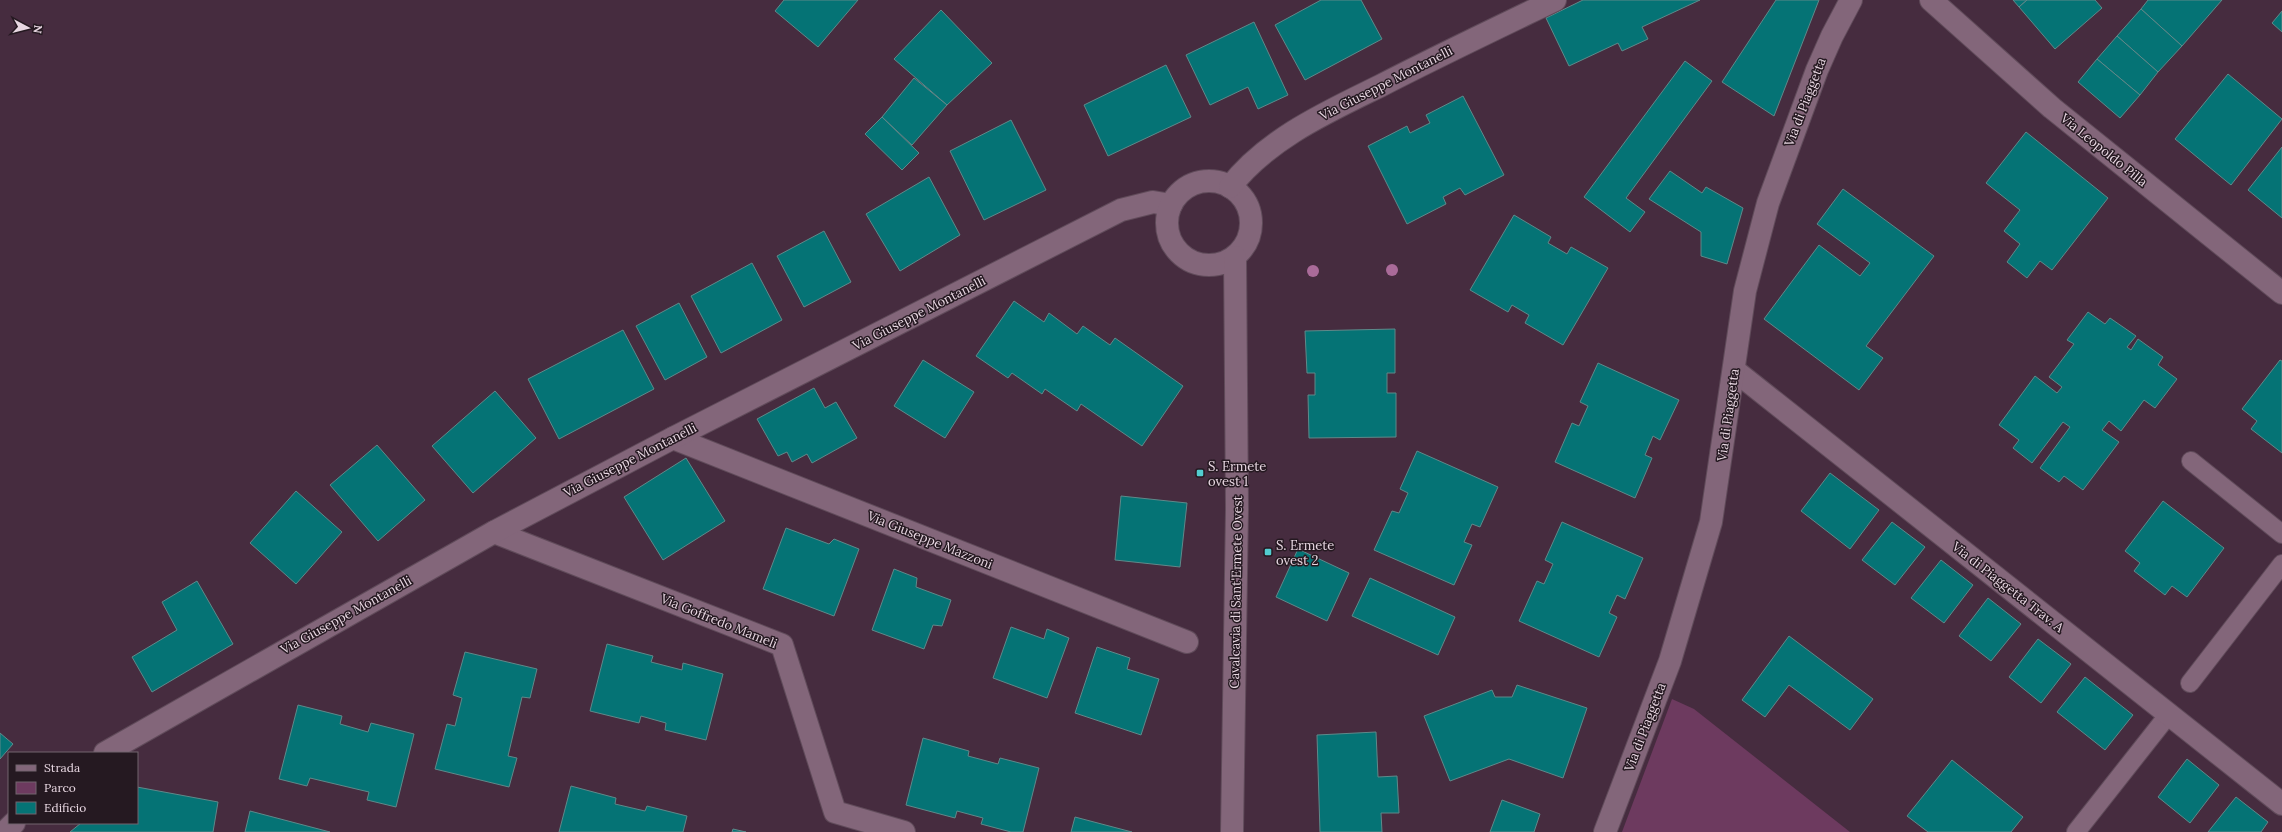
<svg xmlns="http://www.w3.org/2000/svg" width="2282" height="832" viewBox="0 0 2282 832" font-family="Lora,serif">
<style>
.green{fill:#6d3a5f}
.building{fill:#057375;stroke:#5f898a}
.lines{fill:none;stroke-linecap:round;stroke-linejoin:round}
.service-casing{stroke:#604b5a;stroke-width:20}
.minor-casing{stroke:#604b5a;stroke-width:24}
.tertiary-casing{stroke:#604b5a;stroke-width:24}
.service{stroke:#83667a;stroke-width:18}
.minor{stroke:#83667a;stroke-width:22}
.tertiary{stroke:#83667a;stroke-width:22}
.tree{fill:#aa6b99}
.poi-dot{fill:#52cdd0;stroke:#251921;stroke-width:1.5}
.labels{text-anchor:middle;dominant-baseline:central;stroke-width:3;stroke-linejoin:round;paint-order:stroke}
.street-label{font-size:13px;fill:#e8d7e2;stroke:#251921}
.poi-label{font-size:13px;fill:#e8d7e2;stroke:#251921;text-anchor:start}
</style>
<rect width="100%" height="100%" fill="#462c3f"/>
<path class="green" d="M1672,699L1694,709L1850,832H1622Z"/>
<g class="building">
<path d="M784,0H858L818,47L775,11Z"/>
<path d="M1321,0H1361L1382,39L1305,80L1275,25Z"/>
<path d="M1583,0H1700L1642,27L1648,39L1622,51L1618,43L1569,66L1546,18Z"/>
<path d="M1776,0H1819L1774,116L1722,82Z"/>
<path d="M2013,0H2027L2019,7Z"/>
<path d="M2027,0H2095L2102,8L2055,49L2019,7Z"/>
<path d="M2148,0H2222L2182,46L2141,9Z"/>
<path d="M2141,9L2182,46L2158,72L2117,36Z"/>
<path d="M941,10L992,63L947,105L894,59Z"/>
<path d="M2282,11V32L2272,23Z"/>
<path d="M1254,22L1288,95L1258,109L1248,87L1210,105L1186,55Z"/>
<path d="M2117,36L2158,72L2140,95L2097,59Z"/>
<path d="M2097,59L2140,95L2120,118L2078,82Z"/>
<path d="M1685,61L1712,81L1626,198L1645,212L1630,232L1584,197Z"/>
<path d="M1166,65L1191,117L1108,156L1084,105Z"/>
<path d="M2228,74L2282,119L2231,185L2175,139Z"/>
<path d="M914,78L947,105L912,145L882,117Z"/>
<path d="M1463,96L1504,175L1465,195L1460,188L1443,197L1446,204L1407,224L1368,146L1407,126L1410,133L1430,123L1426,115Z"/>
<path d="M882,117L919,153L902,170L865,134Z"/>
<path d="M1011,120L1046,190L984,220L950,151Z"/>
<path d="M2026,132L2108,198L2052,270L2040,261L2027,278L2007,262L2020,244L2004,231L2020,210L1986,183Z"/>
<path d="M2282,147V218L2248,190Z"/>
<path d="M1670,171L1702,193L1706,187L1743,208L1727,264L1701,256V232L1649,199Z"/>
<path d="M929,177L960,235L900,271L866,214Z"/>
<path d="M1843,189L1934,256L1866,346L1883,358L1859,390L1764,319L1819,245L1860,276L1870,263L1817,224Z"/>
<path d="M1514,215L1551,237L1548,243L1567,254L1571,247L1608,268L1563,345L1525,323L1529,315L1512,305L1508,312L1470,290Z"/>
<path d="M824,231L851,282L804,307L777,256Z"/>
<path d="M752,263L782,320L721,353L691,296Z"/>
<path d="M1014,301L1044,322L1049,313L1077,334L1083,326L1110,345L1115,338L1183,386L1142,446L1081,404L1077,411L1045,389L1042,394L1012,373L1008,378L976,356Z"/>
<path d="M679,303L707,357L665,380L636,326Z"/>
<path d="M2088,312L2105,324L2110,318L2136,336L2127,347L2131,350L2138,339L2163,357L2158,365L2177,379L2155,408L2144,400L2121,431L2109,421L2102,430L2119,442L2083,490L2064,476L2059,482L2040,468L2070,427L2063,422L2032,463L2013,448L2019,440L1999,425L2035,376L2057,393L2062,387L2049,377L2074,344L2067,340Z"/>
<path d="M1395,329V373H1387V393H1396V437L1309,438L1308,395H1315V373H1307L1305,331Z"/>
<path d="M623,330L654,389L559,439L528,379Z"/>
<path d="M923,360L974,392L945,438L894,406Z"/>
<path d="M2280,360L2282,361V453L2251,429L2257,421L2242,409Z"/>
<path d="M1598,363L1679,400L1660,440L1653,436L1645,455L1652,458L1635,498L1555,462L1572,423L1579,426L1588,406L1580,402Z"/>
<path d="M814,388L825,408L836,402L857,438L812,463L807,454L792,462L787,452L778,456L757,419Z"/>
<path d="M495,391L536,438L473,493L432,446Z"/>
<path d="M377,445L425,500L378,541L330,485Z"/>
<path d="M1417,451L1498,487L1480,527L1472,524L1464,542L1472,545L1454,585L1374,550L1392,511L1399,513L1408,493L1400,489Z"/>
<path d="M686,458L725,521L663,560L624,497Z"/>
<path d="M1830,473L1879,510L1850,549L1801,511Z"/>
<path d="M296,491L342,532L296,584L250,543Z"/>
<path d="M1121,496L1187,503L1180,567L1115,560Z"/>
<path d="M2163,501L2224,548L2187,597L2172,586L2165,595L2134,571L2140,563L2125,551Z"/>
<path d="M1562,522L1643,558L1625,599L1617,595L1609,613L1617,617L1599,657L1519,621L1537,581L1544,584L1553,564L1545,560Z"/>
<path d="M1892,522L1925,547L1895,585L1862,560Z"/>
<path d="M786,528L829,544L834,539L859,549L834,616L763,589Z"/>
<path d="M1298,549L1349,573L1327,621L1276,597Z"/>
<path d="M1941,560L1973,585L1944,623L1911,598Z"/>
<path d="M894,569L917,578L916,587L951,600L942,626L933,625L924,649L872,630Z"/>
<path d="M1370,578L1455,617L1438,655L1352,616Z"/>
<path d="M197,581L233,644L152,692L132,657L177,630L162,602Z"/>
<path d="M1988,598L2021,624L1991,661L1959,636Z"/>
<path d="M1011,627L1044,639L1047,629L1069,638L1047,698L993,678Z"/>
<path d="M1789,636L1873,699L1850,730L1789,685L1765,717L1742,700Z"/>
<path d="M2038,639L2071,664L2041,703L2009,677Z"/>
<path d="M607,644L653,656L651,662L682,670L683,663L723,674L706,740L665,730L666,723L641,716L639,723L590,711Z"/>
<path d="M1097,647L1130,658L1127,669L1159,679L1141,735L1075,713Z"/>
<path d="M465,652L537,669L530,698L522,697L508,756L517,758L509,787L435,769L447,724L455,726L462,698L453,695Z"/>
<path d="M2085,677L2133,715L2105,750L2057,712Z"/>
<path d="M1517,685L1587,708L1563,778L1509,759L1450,781L1424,716L1492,690L1495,697H1512Z"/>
<path d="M298,705L342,716L340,724L368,732L371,723L414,734L396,807L367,800L369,792L310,778L307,786L279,779Z"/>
<path d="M1376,732L1378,777L1397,776L1399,813H1381L1382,832H1320L1317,735Z"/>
<path d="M0,733L13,744L0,759Z"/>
<path d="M923,738L969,751L968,756L998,764L1000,758L1039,768L1023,832H1011L981,824L983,818L957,811L955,818L906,805Z"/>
<path d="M2187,759L2219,785L2190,823L2158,797Z"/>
<path d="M1952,760L2023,817L2011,832H1928L1907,816Z"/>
<path d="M571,786L616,798L615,804L645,811L647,806L687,816L683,832H559Z"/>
<path d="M137,787L218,802L213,832H70L81,823H137Z"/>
<path d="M2236,797L2268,822L2261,832H2208Z"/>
<path d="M1502,800L1540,814L1534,832H1490Z"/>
<path d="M250,811L330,832H245Z"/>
<path d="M1075,817L1132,832H1071Z"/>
<path d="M733,829L746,832H732Z"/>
</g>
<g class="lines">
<g class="service-casing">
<g id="service">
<path d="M2191,461L2282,534"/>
<path d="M2190,683L2282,564"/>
<path d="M2076,832L2169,714"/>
</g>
</g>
<g class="minor-casing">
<g id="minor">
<path d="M1931,0L2052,108L2282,293"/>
<path d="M1734,370L2282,804"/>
<path d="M673,438L1187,642"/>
<path d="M494,532L782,645L835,812L904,832"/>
<path d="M105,753L494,532L673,438L1121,210L1153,202L1171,205"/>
<path d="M5,832L14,823"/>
<path d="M1605,832L1670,661L1711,522L1745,291L1768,203L1817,70L1832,36L1851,0"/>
</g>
</g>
<g class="tertiary-casing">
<g id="tertiary">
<circle cx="1209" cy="223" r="42"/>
<path d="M1230,187C1267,139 1327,112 1380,86C1438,56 1497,28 1555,0"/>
<path d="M1232,832L1237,509L1235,257"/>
</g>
</g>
<use href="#service" class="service"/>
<use href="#minor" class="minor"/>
<use href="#tertiary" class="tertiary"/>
</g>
<g class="tree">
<circle cx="1392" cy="270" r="6"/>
<circle cx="1313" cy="271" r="6"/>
</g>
<g class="poi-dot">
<rect x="1196" y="469" width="8" height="8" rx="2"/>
<rect x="1264" y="548" width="8" height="8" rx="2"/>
</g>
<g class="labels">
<g class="street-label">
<text transform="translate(1386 83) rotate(-27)">Via Giuseppe Montanelli</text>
<text transform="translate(1805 102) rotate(-69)">Via di Piaggetta</text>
<text transform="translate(2104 150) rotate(39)">Via Leopoldo Pilla</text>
<text transform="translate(919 313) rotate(-27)">Via Giuseppe Montanelli</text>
<text transform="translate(1728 415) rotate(-82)">Via di Piaggetta</text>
<text transform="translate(630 460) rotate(-27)">Via Giuseppe Montanelli</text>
<text transform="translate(930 540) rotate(22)">Via Giuseppe Mazzoni</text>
<text transform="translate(2008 587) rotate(38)">Via di Piaggetta Trav. A</text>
<text transform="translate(1236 592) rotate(-89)">Cavalcavia di Sant'Ermete Ovest</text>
<text transform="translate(346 615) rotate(-29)">Via Giuseppe Montanelli</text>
<text transform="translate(719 621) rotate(22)">Via Goffredo Mameli</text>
<text transform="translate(1645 727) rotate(-69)">Via di Piaggetta</text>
</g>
<g class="poi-label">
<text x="1208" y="466">S. Ermete<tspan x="1208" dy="15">ovest 1</tspan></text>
<text x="1276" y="545">S. Ermete<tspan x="1276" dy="15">ovest 2</tspan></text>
</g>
</g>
<rect x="8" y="752" width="130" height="72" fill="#251921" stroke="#73656e"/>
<rect x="16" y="765" width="20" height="6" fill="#83667a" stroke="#73656e"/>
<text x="44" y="772" font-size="12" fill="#e8d7e2">Strada</text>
<rect x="16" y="782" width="20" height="12" fill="#6d3a5f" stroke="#73656e"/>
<text x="44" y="792" font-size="12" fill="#e8d7e2">Parco</text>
<rect x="16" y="802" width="20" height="12" fill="#057375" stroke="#73656e"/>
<text x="44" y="812" font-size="12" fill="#e8d7e2">Edificio</text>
<g transform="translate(28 28) rotate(97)" stroke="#251921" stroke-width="3" paint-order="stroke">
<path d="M0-3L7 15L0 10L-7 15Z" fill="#e8d7e2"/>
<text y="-6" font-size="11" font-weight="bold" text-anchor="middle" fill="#e8d7e2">N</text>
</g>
</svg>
